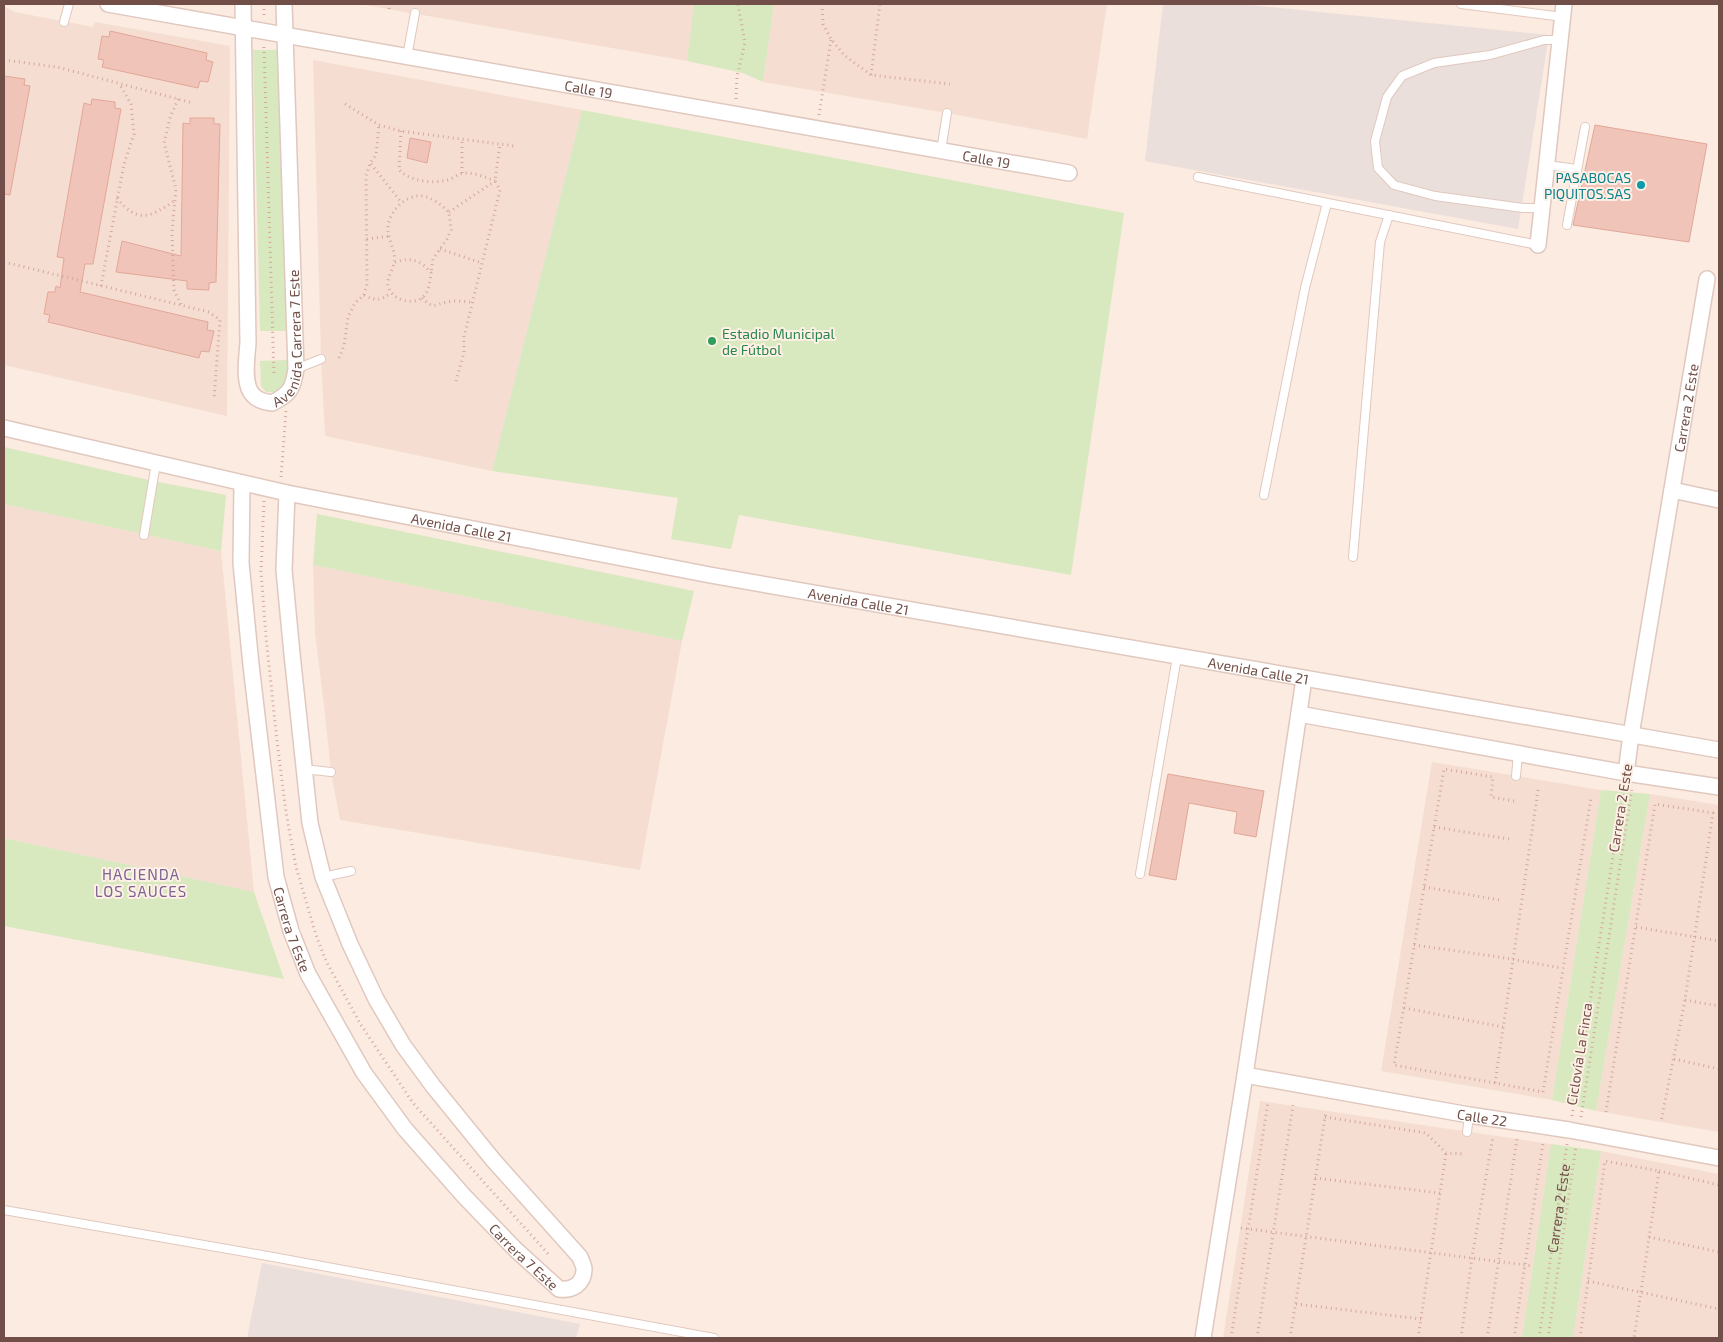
<svg xmlns="http://www.w3.org/2000/svg" width="1723" height="1342" viewBox="0 0 1723 1342" font-family="'Exo 2',sans-serif">
<style>
.residential{fill:#f5ded1}
.industrial{fill:#eadfdb}
.green{fill:#d8e8bf}
.building{fill:#f0c4b8;stroke:#e2a799}
.lines{fill:none;stroke-linecap:round;stroke-linejoin:round}
.lane-casing{stroke:#e1c8bf;stroke-width:10}
.street-casing{stroke:#e1c8bf;stroke-width:18}
.path{stroke:#d4a79c;stroke-width:3;stroke-dasharray:1 4;stroke-linecap:butt}
.lane{stroke:#fff;stroke-width:8}
.street{stroke:#fff;stroke-width:15}
.culture-dot{fill:#0f9aa8;stroke:#fff0e5;stroke-width:2}
.leisure-dot{fill:#2e9e5b;stroke:#fff0e5;stroke-width:2}
.labels{text-anchor:middle;dominant-baseline:central;stroke-width:4;stroke-linejoin:round;paint-order:stroke}
.street-label{font-size:14px;fill:#714f48;stroke:#fff0e5}
.culture-label{font-size:14px;fill:#0d838f;stroke:#fff0e5;text-anchor:end}
.leisure-label{font-size:14px;fill:#27864d;stroke:#fff0e5;text-anchor:start}
.neighbourhood-label{font-size:15px;letter-spacing:1px;fill:#7b6494;stroke:#fff0e5}
</style>
<rect width="100%" height="100%" fill="#fbebe0"/>
<g class="residential">
<path d="M359,4H694L687,61Z"/>
<path d="M774,4H1107L1087,139L947,113L763,82Z"/>
<path d="M4,6L15,12L93,27L95,22L230,46L227,416L4,365Z"/>
<path d="M313,60L582,110L492,471L325,436L321,359Z"/>
<path d="M4,504L221,551L254,892L4,838Z"/>
<path d="M313,565L682,641L640,870L340,820L331,772L324,705L315,633Z"/>
<path d="M1432,762L1601,790L1552,1100L1381,1071Z"/>
<path d="M1650,794L1719,805V1132L1596,1111Z"/>
<path d="M1260,1101L1551,1144L1522,1338H1223Z"/>
<path d="M1601,1151L1719,1174V1338H1573Z"/>
</g>
<g class="industrial">
<path d="M1163,4H1239L1549,35L1518,229L1145,161Z"/>
<path d="M262,1263L580,1324L576,1338H247Z"/>
</g>
<g class="green">
<path d="M694,4H774L763,82L743,73L687,61Z"/>
<path d="M253,50H279L286,331H260Z"/>
<path d="M582,110L1124,213L1071,575L739,515L731,549L671,539L678,498L492,471Z"/>
<path d="M288,360L289,378L285,388L276,392H266L261,386L260,361Z"/>
<path d="M4,447L153,481L226,495L221,551L4,504Z"/>
<path d="M317,514L694,591L682,641L313,565Z"/>
<path d="M1601,790L1650,794L1596,1111L1552,1100Z"/>
<path d="M4,838L254,892L284,979L4,926Z"/>
<path d="M1551,1144L1601,1151L1573,1338H1522Z"/>
</g>
<g class="building">
<path d="M110,31L207,53L206,60L213,62L208,82L200,81L198,88L102,67L104,60L98,59L102,36L109,37Z"/>
<path d="M4,76L25,79L24,85L30,86L10,195L4,194Z"/>
<path d="M92,99L115,102V108L121,109L93,264H85L80,292L208,322L207,330L214,331L209,352L201,351L199,358L48,322L50,315L44,314L48,292H55L56,286L60,288L64,258L57,257L84,103L91,105Z"/>
<path d="M190,118H214V124H220L216,282L209,283V290L187,289V281L116,272L122,241L181,256L183,123L190,124Z"/>
<path d="M1595,125L1707,144L1689,242L1573,225Z"/>
<path d="M410,138L431,142L427,163L407,158Z"/>
<path d="M1168,774L1264,791L1256,837L1234,833L1237,812L1189,803L1176,880L1149,875Z"/>
</g>
<g class="lines">
<g class="lane-casing">
<g id="lane">
<path d="M1461,4L1563,17"/>
<path d="M64,22L69,4"/>
<path d="M407,57L415,13"/>
<path d="M941,151L947,113"/>
<path d="M1547,165L1577,169"/>
<path d="M1198,177L1538,245"/>
<path d="M1542,208H1523L1435,196L1394,185L1378,168L1375,141L1387,97L1402,76L1434,63L1490,55L1544,40H1560"/>
<path d="M1567,225L1585,127"/>
<path d="M296,369L321,359"/>
<path d="M1264,495L1305,288L1327,203"/>
<path d="M144,535L156,463"/>
<path d="M1353,557L1380,242L1389,215"/>
<path d="M303,769L331,772"/>
<path d="M1516,776L1518,754"/>
<path d="M1140,874L1177,657"/>
<path d="M323,877L351,871"/>
<path d="M1467,1132L1469,1115"/>
<path d="M4,1210L273,1257L714,1338"/>
</g>
</g>
<g class="street-casing">
<g id="street">
<path id="s2" d="M108,4L1069,173"/>
<path id="s3" d="M243,4L248,343C247,357 242,386 254,396C259,401 266,402 272,403C290,394 293,389 296,369L284,4"/>
<path d="M1538,245L1564,4"/>
<path id="s4" d="M4,428L287,493L710,575L1719,750"/>
<path id="s5" d="M242,483L241,563L251,665L276,877L291,931L308,974L364,1073L405,1129L464,1196L515,1249L559,1289C572,1291 584,1284 584,1269C584,1265 581,1261 580,1257L494,1161L433,1086L403,1045L376,999L350,944L323,877L310,823L292,654L284,570L287,493"/>
<path d="M1672,490L1719,500"/>
<path d="M1299,714L1626,773L1719,787"/>
<path id="s6" d="M1626,773L1631,735L1707,279"/>
<path id="s7" d="M1245,1075L1469,1115L1569,1130L1719,1158"/>
<path d="M1203,1338L1245,1075L1304,679"/>
</g>
</g>
<g class="path">
<path d="M264,4V18"/>
<path d="M822,4L823,24L831,39L844,55L871,75L950,84"/>
<path d="M389,9L390,4"/>
<path d="M264,47L274,376"/>
<path d="M4,60L57,67L193,103"/>
<path d="M871,75L880,4"/>
<path d="M178,99L170,118L164,143L176,189L172,232L174,290L182,306"/>
<path d="M736,99L737,76L745,43L738,4"/>
<path d="M345,104L379,125L401,131L514,146"/>
<path d="M819,115L831,40"/>
<path d="M401,131L399,170C410,181 432,184 447,180C453,179 458,173 465,173C476,173 485,177 495,181"/>
<path d="M371,164L401,202"/>
<path d="M462,173V139"/>
<path d="M117,198C137,224 151,217 174,201"/>
<path d="M449,212L495,181"/>
<path d="M367,239L390,236"/>
<path d="M440,249L482,263"/>
<path d="M4,262L209,312L220,320L214,399"/>
<path d="M395,262C411,257 421,260 431,273C430,282 429,292 422,298C411,306 390,299 388,285C387,277 393,270 394,263C397,251 386,237 388,225C391,210 406,194 423,196C433,198 441,205 449,212L451,230L447,239L433,259L431,273"/>
<path d="M101,286L124,164L134,134L131,104L119,83"/>
<path d="M364,295C376,301 380,301 391,293"/>
<path d="M422,298C433,309 434,305 447,302C455,300 464,302 472,302"/>
<path d="M339,358L344,346L348,317L355,303L364,295L367,284L366,176L370,163L376,155L379,125"/>
<path d="M456,381L464,353V337L500,190L495,181L500,144"/>
<path d="M281,477L286,411"/>
<path d="M264,501L261,571L266,637L277,741L286,812L296,867L316,935L326,961L361,1025L413,1103L550,1256"/>
<path d="M1538,790L1495,1083L1543,1092L1591,798"/>
<path d="M1434,827L1509,839"/>
<path d="M1424,887L1500,900"/>
<path d="M1636,927L1719,941"/>
<path d="M1414,945L1493,956L1562,968"/>
<path d="M1685,1000L1719,1006"/>
<path d="M1404,1008L1503,1027"/>
<path d="M1674,1059L1719,1069"/>
<path d="M1495,1083L1394,1065L1444,769L1493,777L1491,797L1514,801"/>
<path d="M1606,1112L1655,804L1713,813L1685,1000L1661,1122"/>
<path d="M1572,1116L1624,786"/>
<path d="M1325,1117L1426,1133L1446,1153L1464,1154"/>
<path d="M1581,1117L1632,788"/>
<path d="M1659,1171L1719,1185"/>
<path d="M1315,1178L1440,1193"/>
<path d="M1241,1228L1533,1266"/>
<path d="M1649,1237L1719,1252"/>
<path d="M1588,1281L1719,1309"/>
<path d="M1296,1304L1421,1319"/>
<path d="M1231,1338L1268,1102"/>
<path d="M1257,1338L1293,1105"/>
<path d="M1290,1338L1326,1111"/>
<path d="M1418,1338L1446,1153"/>
<path d="M1461,1338L1472,1257L1493,1136"/>
<path d="M1487,1338L1517,1139"/>
<path d="M1514,1338L1543,1143"/>
<path id="s1" d="M1539,1338L1567,1144"/>
<path d="M1548,1338L1576,1146"/>
<path d="M1580,1338L1605,1161L1659,1171L1634,1338"/>
</g>
<use href="#lane" class="lane"/>
<use href="#street" class="street"/>
</g>
<circle class="culture-dot" cx="1641" cy="185" r="5"/>
<circle class="leisure-dot" cx="712" cy="341" r="5"/>
<g class="labels">
<g class="street-label">
<text stroke="none"><textPath href="#s2" startOffset="488">Calle 19</textPath></text>
<text stroke="none"><textPath href="#s2" startOffset="892">Calle 19</textPath></text>
<text stroke="none"><textPath href="#s3" startOffset="486">Avenida Carrera 7 Este</textPath></text>
<text stroke="none"><textPath href="#s6" startOffset="370">Carrera 2 Este</textPath></text>
<text stroke="none"><textPath href="#s4" startOffset="468">Avenida Calle 21</textPath></text>
<text stroke="none"><textPath href="#s4" startOffset="872">Avenida Calle 21</textPath></text>
<text stroke="none"><textPath href="#s4" startOffset="1278">Avenida Calle 21</textPath></text>
<text transform="translate(1620 808) rotate(-81)">Carrera 2 Este</text>
<text stroke="none"><textPath href="#s5" startOffset="451">Carrera 7 Este</textPath></text>
<text transform="translate(1579 1054) rotate(-81)">Ciclovía La Finca</text>
<text stroke="none"><textPath href="#s7" startOffset="241">Calle 22</textPath></text>
<text stroke="none"><textPath href="#s1" startOffset="131">Carrera 2 Este</textPath></text>
<text stroke="none"><textPath href="#s5" startOffset="856">Carrera 7 Este</textPath></text>
</g>
<g class="culture-label">
<text x="1631" y="177">PASABOCAS<tspan x="1631" dy="16">PIQUITOS.SAS</tspan></text>
</g>
<g class="leisure-label">
<text x="722" y="333">Estadio Municipal<tspan x="722" dy="16">de Fútbol</tspan></text>
</g>
<g class="neighbourhood-label">
<text x="141" y="874">HACIENDA<tspan x="141" dy="17">LOS SAUCES</tspan></text>
</g>
</g>
<rect width="1723" height="1342" fill="none" stroke="#714f48" stroke-width="10"/>
</svg>
